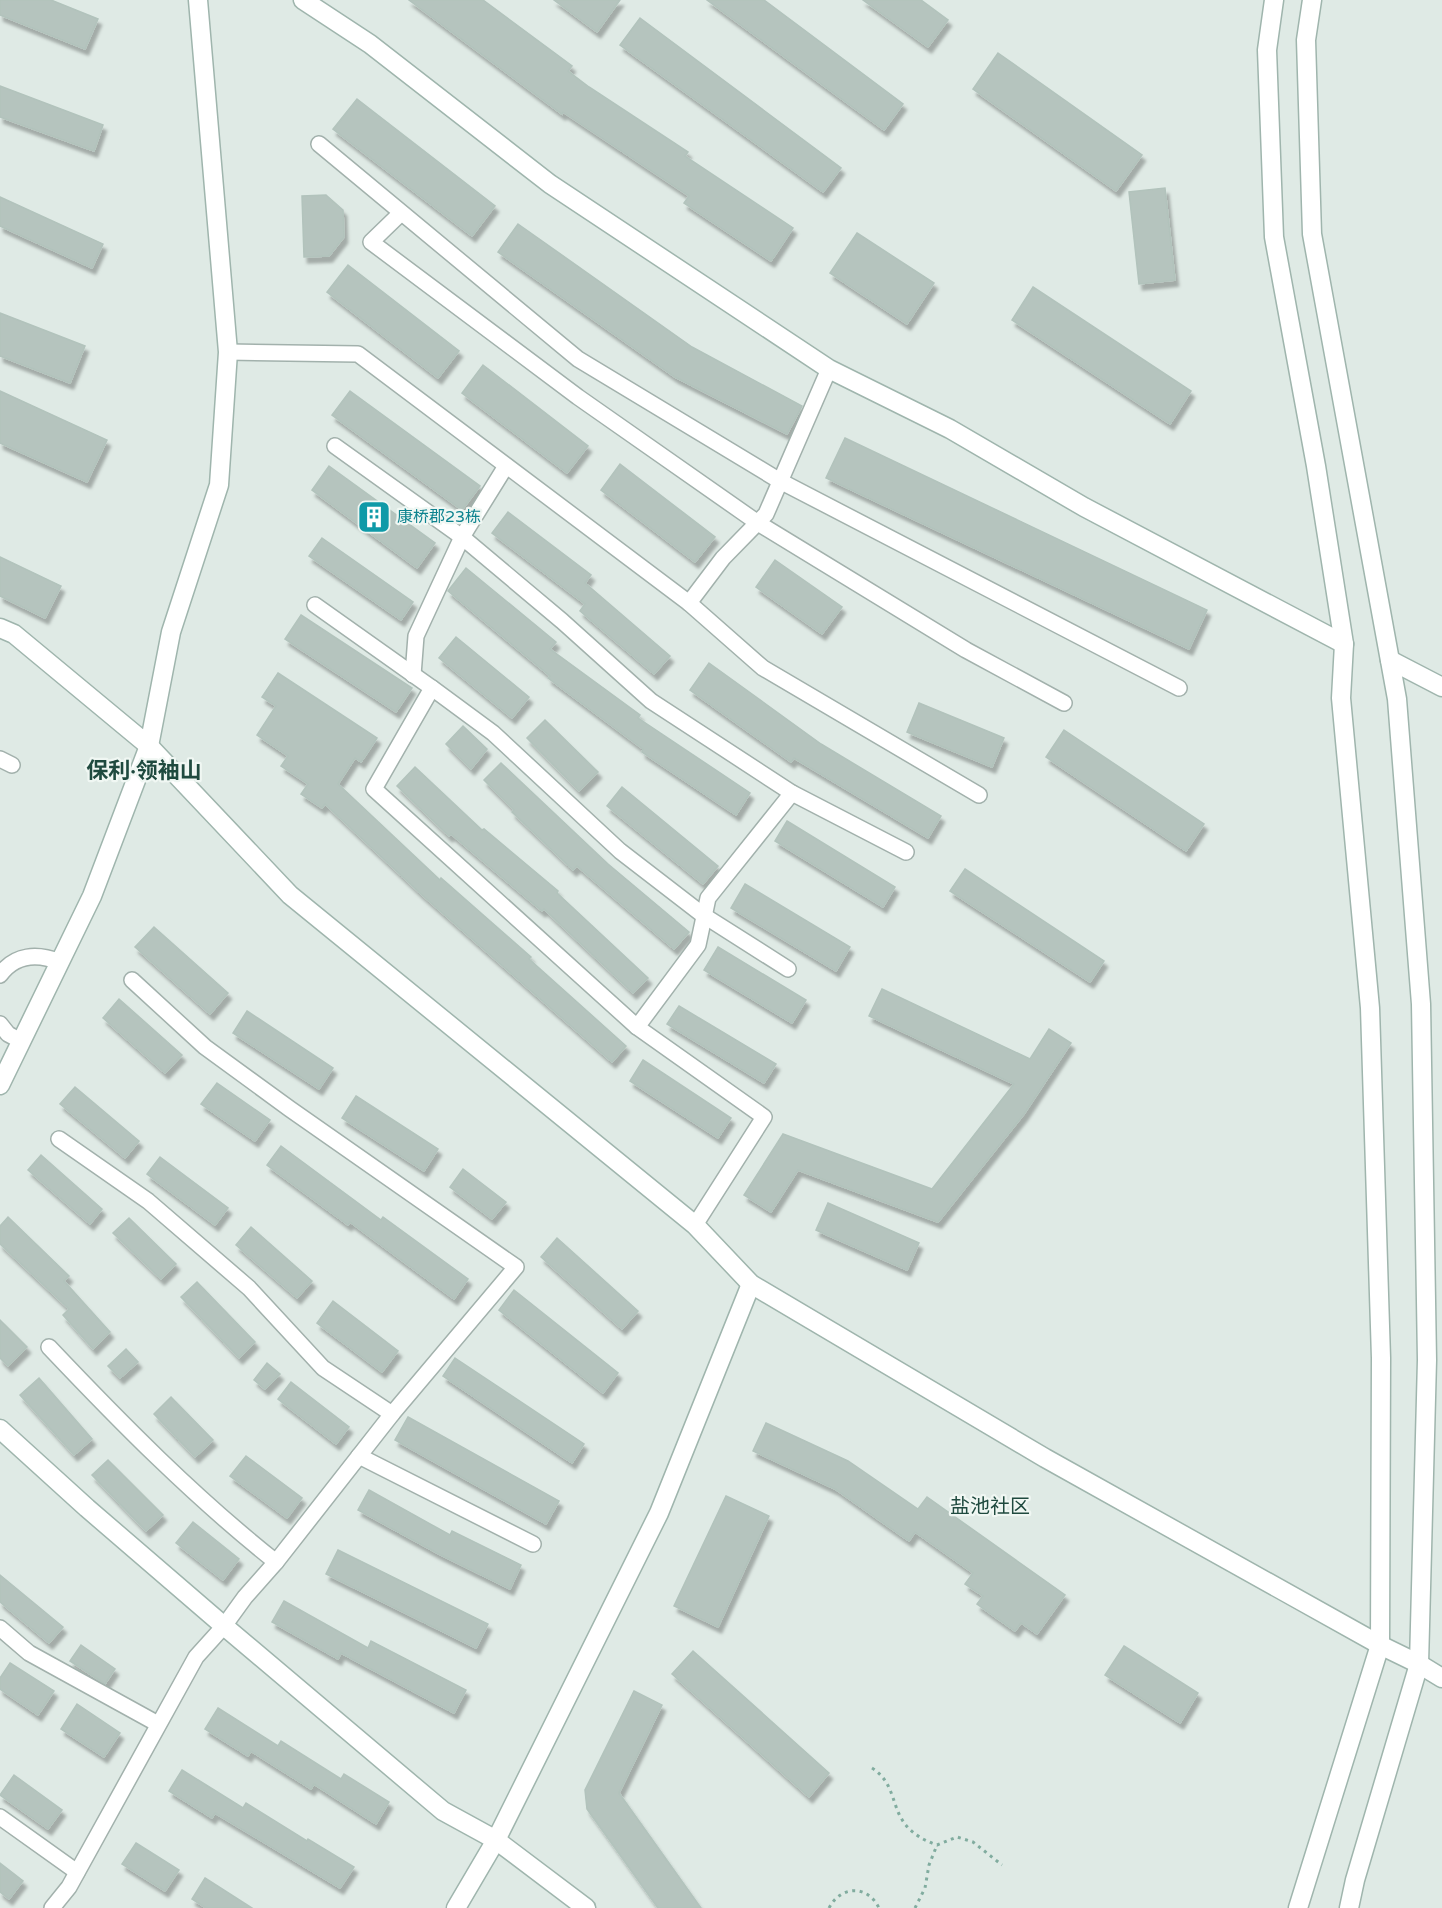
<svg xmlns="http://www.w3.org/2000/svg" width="1442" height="1908" viewBox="0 0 1442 1908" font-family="'Varela Round','Noto Sans SC',sans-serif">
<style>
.building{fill:#b5c4be;stroke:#b2c3bc;stroke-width:1.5;filter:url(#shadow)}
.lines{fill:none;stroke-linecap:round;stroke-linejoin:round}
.street-casing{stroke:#a2b1ac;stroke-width:18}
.secondary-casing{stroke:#9fb5ad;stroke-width:21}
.path{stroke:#81ac9f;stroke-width:3;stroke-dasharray:3 4.5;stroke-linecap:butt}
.street{stroke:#fff;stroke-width:15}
.secondary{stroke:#fff;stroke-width:18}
.labels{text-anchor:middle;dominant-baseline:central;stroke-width:4.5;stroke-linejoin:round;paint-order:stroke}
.culture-label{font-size:16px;fill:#0d838f;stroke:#f0f7f3;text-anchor:start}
.quarter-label{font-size:20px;fill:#1f4a3f;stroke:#f0f7f3}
.district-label{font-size:22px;font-weight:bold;fill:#1f4a3f;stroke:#f0f7f3}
</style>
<defs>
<filter id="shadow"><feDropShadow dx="3.5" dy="6" stdDeviation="1.5" flood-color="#0004"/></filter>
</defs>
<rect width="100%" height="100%" fill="#dfeae5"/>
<g class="building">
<path d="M0,0H51L98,19L85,49L0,15Z"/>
<path d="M409,0H483L572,66L568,71L589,87L688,152L685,156L793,228L771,261L684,203L689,196L563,112L562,114Z"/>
<path d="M554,0H620L597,32Z"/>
<path d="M707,0H764L903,104L884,130Z"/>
<path d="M863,0H921L948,20L928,47Z"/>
<path d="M640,18L841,168L823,192L620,45Z"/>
<path d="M998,53L1142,155L1116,191L973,89Z"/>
<path d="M0,86L103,125L94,151L0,117Z"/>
<path d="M357,99L495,206L472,236L333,129Z"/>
<path d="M1165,188L1175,280L1139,284L1129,192Z"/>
<path d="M326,195L343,210L344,237L329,256L304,257L302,196Z"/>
<path d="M0,197L103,244L92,268L0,226Z"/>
<path d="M518,224L692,347L802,406L787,434L675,377L498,252Z"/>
<path d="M857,233L934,283L907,324L830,273Z"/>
<path d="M348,265L459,351L438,378L327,292Z"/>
<path d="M1033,287L1191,391L1170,424L1012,320Z"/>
<path d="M0,313L85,346L70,383L0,356Z"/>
<path d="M483,365L588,446L567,473L462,393Z"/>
<path d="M0,391L107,440L87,482L0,443Z"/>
<path d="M350,391L480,486L462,510L332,415Z"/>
<path d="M845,438L1207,610L1189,649L826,478Z"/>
<path d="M620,464L715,537L695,562L601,490Z"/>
<path d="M329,466L435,543L417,568L312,490Z"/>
<path d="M508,512L591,575L585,583L670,656L654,674L580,611L585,604L492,533Z"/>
<path d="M322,538L413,602L401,620L309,556Z"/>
<path d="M0,557L61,586L45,618L0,596Z"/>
<path d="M775,560L842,607L822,634L756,587Z"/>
<path d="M466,568L556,642L550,649L640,715L638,718L750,793L736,815L642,752L643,749L548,678L550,676L448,591Z"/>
<path d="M301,615L412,688L396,712L285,639Z"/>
<path d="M456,637L529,697L512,718L439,658Z"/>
<path d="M709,663L821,744L941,816L928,838L794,758L791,762L690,690Z"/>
<path d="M278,673L377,738L361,762L355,758L338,784L440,880L441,878L531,957L529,959L626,1046L612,1062L421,894L325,804L322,808L301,794L308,784L281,766L288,756L257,735L276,706L262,697Z"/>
<path d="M919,703L1004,738L992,767L907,732Z"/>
<path d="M545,720L598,772L579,791L527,738Z"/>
<path d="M463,726L487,749L471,769L446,744Z"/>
<path d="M1064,730L1204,824L1186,851L1046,757Z"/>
<path d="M501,763L608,864L689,932L674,949L577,866L573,870L512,812L514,810L484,780Z"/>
<path d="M415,767L482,830L484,829L558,891L557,893L648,978L633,993L544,909L542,911L451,834L449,836L397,786Z"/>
<path d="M622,787L718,866L703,884L607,806Z"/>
<path d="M787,821L895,887L883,907L775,841Z"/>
<path d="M965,869L1104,961L1090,982L950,891Z"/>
<path d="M745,884L850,947L836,971L731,908Z"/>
<path d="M154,927L228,993L210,1014L135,947Z"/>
<path d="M718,947L806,1000L792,1023L704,970Z"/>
<path d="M882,989L1030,1059L1049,1029L1071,1043L1024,1114L938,1222L798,1170L771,1212L744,1195L783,1134L932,1189L1014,1084L869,1016Z"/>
<path d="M119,999L182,1055L165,1073L103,1018Z"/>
<path d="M679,1006L776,1064L764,1083L667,1024Z"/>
<path d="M247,1011L333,1068L319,1089L233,1033Z"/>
<path d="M643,1060L731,1118L718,1138L630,1081Z"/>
<path d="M217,1083L270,1120L255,1141L201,1104Z"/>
<path d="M75,1087L139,1141L125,1158L60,1104Z"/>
<path d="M356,1096L438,1149L424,1171L342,1118Z"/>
<path d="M281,1146L381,1220L383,1217L468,1279L454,1299L350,1222L348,1225L267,1165Z"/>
<path d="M41,1155L102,1209L90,1224L28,1170Z"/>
<path d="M160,1157L228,1208L215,1225L147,1174Z"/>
<path d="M463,1169L506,1202L492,1219L450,1187Z"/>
<path d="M828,1203L919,1243L907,1270L816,1230Z"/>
<path d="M8,1217L69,1276L64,1281L110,1332L93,1349L63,1315L69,1309L0,1244V1226Z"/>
<path d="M129,1218L176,1264L161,1279L113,1233Z"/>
<path d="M251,1227L312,1281L297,1298L236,1245Z"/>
<path d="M557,1238L638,1311L622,1329L541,1257Z"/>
<path d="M197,1282L255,1342L239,1358L181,1297Z"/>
<path d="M514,1290L618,1373L603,1393L499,1310Z"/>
<path d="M333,1301L398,1351L382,1372L317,1323Z"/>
<path d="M0,1320L27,1347L8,1366L0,1358Z"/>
<path d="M126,1349L138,1362L120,1378L108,1366Z"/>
<path d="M455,1358L584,1444L572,1463L443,1376Z"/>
<path d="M267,1363L280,1374L265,1389L254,1380Z"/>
<path d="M39,1378L92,1439L74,1455L20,1395Z"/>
<path d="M291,1382L349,1427L336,1444L278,1399Z"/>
<path d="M171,1397L213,1440L195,1457L154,1414Z"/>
<path d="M408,1417L559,1501L546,1524L395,1440Z"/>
<path d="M766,1423L848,1461L918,1509L927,1497L1065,1595L1037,1634L1021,1623L1015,1631L977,1604L983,1596L965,1584L973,1573L915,1532L909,1541L835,1489L753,1451Z"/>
<path d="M246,1456L302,1498L287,1518L230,1476Z"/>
<path d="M108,1460L163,1515L146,1531L92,1475Z"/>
<path d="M369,1490L450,1535L452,1531L521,1565L510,1589L439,1554L358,1510Z"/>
<path d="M726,1496L769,1516L718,1627L674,1606Z"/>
<path d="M193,1522L239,1559L223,1580L176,1543Z"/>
<path d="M338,1550L488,1624L476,1648L326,1574Z"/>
<path d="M0,1575L63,1627L49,1643L0,1602Z"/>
<path d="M284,1601L368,1648L371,1641L466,1690L454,1713L341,1653L338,1659L272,1622Z"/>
<path d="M81,1645L115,1669L105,1684L70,1661Z"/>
<path d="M1124,1646L1198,1693L1180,1723L1105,1675Z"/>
<path d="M693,1651L829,1773L809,1797L672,1674Z"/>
<path d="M10,1663L54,1691L38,1715L0,1689V1678Z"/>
<path d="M634,1691L662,1705L619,1793L701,1908H658L587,1809L585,1790Z"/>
<path d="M77,1704L120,1733L104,1757L61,1729Z"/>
<path d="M218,1708L278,1746L281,1741L341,1779L344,1774L389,1802L376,1824L314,1784L311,1789L251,1751L248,1756L205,1729Z"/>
<path d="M182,1770L243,1808L246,1803L307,1841L308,1839L354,1867L340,1888L215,1813L212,1818L169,1791Z"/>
<path d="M14,1775L62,1810L48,1829L0,1795Z"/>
<path d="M136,1843L179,1870L165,1891L122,1864Z"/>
<path d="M0,1863L23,1881L9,1899L0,1892Z"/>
<path d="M205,1878L252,1908H206L192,1899Z"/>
</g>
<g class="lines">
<g class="street-casing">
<g id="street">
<path d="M319,144L578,359L780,481L1179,688"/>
<path d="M401,213L371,242L578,397L758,523L966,650L1064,703"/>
<path d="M228,352L358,354L689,603L723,558L766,514L829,369"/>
<path d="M335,446L462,537L562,621L651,701L792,793L906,852"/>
<path d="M689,603L763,668L979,795"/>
<path d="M315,605L432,688L374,789L637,1027L764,1117L695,1225"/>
<path d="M413,675L416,636L462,537L506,466"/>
<path d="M432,688L493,733L620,851L703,915L788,969"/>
<path d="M0,759L12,765"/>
<path d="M0,975C15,954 37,953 60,962"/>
<path d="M0,1024L8,1034L21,1041"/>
<path d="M637,1027L698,945L708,898L792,793"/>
<path d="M59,1139L148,1201L249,1288L323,1368L392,1414"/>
<path d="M49,1347C121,1423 194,1497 276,1562"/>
<path d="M359,1456L533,1544"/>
<path d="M0,1628L29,1653L158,1724"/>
<path d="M0,1817L77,1872"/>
<path d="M52,1908L69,1887L196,1657L224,1626L245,1597L276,1562L392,1414L516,1267L290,1109L205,1047L132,980"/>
</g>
</g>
<g class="secondary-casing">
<g id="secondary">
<path d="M303,0L370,44L550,184L829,369L950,429L1084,507L1344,644"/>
<path d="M1274,0L1267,50L1274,237L1316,466L1344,644L1341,698L1370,1008L1381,1358L1380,1645L1298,1908"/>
<path d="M1312,0L1306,40L1312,234L1397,699L1421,1004L1427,1360L1419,1664L1355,1880L1349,1908"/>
<path d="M0,628L14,634L149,746L290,895L695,1225L751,1284L1045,1458L1380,1645L1419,1664L1442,1678"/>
<path d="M1390,660L1442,687"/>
<path d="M0,1085L92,896L149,746L171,632L219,485L228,352L198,0"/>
<path d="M0,1429L87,1508L224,1626L443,1811L496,1840L586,1908"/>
<path d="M456,1908L496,1840L659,1513L751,1284"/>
</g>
</g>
<g class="path">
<path d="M872,1768C905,1789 882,1826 937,1845L957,1837L973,1842L1002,1865"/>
<path d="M829,1908C841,1885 868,1885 879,1908"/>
<path d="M915,1908L925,1888L929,1865L937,1845"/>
</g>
<use href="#street" class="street"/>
<use href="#secondary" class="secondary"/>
</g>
<defs>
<g id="building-square" transform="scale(1.725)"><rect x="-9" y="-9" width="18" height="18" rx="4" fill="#0f9aa8" stroke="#f0f7f3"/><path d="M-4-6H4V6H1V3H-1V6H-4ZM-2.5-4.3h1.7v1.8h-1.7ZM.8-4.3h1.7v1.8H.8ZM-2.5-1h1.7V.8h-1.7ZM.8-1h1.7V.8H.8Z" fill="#fff"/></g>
</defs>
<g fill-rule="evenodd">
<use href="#building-square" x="374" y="517"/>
</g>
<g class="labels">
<g class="culture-label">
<text x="397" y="517">康桥郡23栋</text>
</g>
<g class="quarter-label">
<text x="990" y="1507">盐池社区</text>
</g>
<g class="district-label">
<text x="144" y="771">保利·领袖山</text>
</g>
</g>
</svg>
